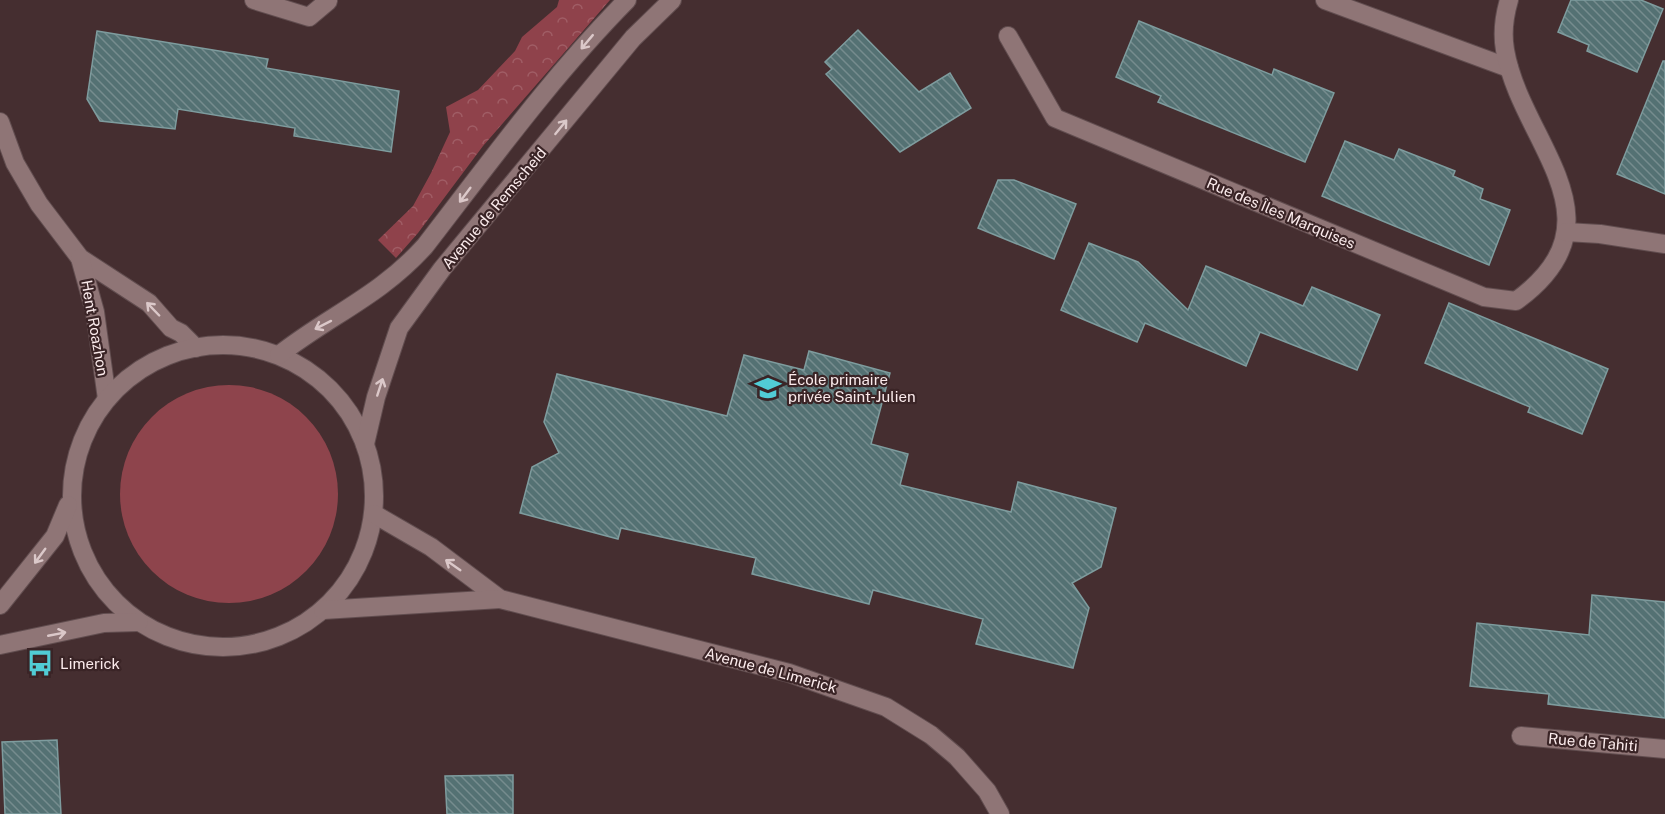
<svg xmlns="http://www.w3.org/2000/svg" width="1665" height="814" viewBox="0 0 1665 814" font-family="'Public Sans',sans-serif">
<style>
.grass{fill:#8e444c}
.forest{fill:url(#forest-crowns)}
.building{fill:url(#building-back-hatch);stroke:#7e9c9e;stroke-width:1.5}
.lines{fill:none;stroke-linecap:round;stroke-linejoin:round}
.minor-casing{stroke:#614d4f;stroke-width:20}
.minor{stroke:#8f7576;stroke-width:18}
.oneway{stroke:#dbc8c9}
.labels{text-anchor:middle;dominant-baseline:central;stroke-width:4.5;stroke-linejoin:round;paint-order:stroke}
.street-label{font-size:15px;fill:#fbebec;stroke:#3a2426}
.poi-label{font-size:15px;fill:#fbebec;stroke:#3a2426;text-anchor:start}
</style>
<defs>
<pattern id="forest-crowns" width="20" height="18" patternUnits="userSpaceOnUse" patternTransform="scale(1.5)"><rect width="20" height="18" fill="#8f424b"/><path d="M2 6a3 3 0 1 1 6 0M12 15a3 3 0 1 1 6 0" fill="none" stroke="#a05d65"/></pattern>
<pattern id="building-back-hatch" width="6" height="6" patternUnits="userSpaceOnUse" patternTransform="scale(1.5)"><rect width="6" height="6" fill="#547173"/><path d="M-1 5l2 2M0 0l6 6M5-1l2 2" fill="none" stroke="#768c8e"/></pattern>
</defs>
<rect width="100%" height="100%" fill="#452e30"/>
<circle class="grass" cx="229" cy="494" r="109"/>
<path class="forest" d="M559,0H610L483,146L418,233L396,258L378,240L413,206L431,173L450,132L446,107L478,90L515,51L522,37L557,7Z"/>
<g class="building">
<path d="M1571,0H1641L1663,9L1637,72L1587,51L1589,45L1558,32Z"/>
<path d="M1139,21L1272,75L1274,69L1334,93L1305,162L1158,102L1161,96L1116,77Z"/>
<path d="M858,30L919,92L950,73L971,108L900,152L826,74L832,69L825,62Z"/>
<path d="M97,31L268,59L266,68L399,91L391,152L294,136L295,128L178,109L175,129L100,121L87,99Z"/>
<path d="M1663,61H1665V194L1617,174Z"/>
<path d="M1345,141L1394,160L1399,149L1455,171L1453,176L1483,189L1480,199L1510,210L1489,265L1322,196Z"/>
<path d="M998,180H1014L1076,204L1054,259L978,228Z"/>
<path d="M1089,243L1138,262L1188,310L1206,266L1303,306L1312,287L1380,315L1357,370L1260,332L1246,366L1145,323L1137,342L1061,310Z"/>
<path d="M1449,303L1608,369L1582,434L1528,412L1530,407L1425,363Z"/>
<path d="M809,351L890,373L871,444L908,454L900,485L1011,512L1018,482L1116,508L1101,567L1072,583L1089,608L1073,668L976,644L983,619L873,590L869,604L752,574L756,558L621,528L618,539L520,513L532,467L559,453L544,422L557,374L727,416L744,355L804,370Z"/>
<path d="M1592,595L1665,602V718L1548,704L1549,694L1470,686L1477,623L1589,635Z"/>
<path d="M57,740L61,814H5L2,742Z"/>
<path d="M513,775V814H447L445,776Z"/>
</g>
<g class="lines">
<g class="minor-casing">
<g id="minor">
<path d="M254,0L309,17L328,1"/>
<path d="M1325,0L1509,68"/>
<path d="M1008,36L1055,118L1484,297L1516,301C1628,220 1521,143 1505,50C1502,33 1504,17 1509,0"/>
<path d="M0,122L15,163L39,204L80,258L149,303L171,328L181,333L196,348"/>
<path d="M1566,232L1600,234L1665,244"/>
<path d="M80,258L95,312L107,399"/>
<circle cx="223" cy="496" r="151"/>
<path d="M279,355C330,315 380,296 425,246C490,162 552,76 627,0"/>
<path d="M365,444L376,397L399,328L442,269L633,38L672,0"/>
<path d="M374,514L431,547L500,599L789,673L886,707L931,735L957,757L987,791L1000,814"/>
<path d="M0,605L55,536L68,505"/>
<path d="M323,610L500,599"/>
<path d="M0,645L104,623L139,622"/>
<path d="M1521,736L1665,749"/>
</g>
</g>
<use href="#minor" class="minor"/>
</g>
<defs><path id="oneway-shaft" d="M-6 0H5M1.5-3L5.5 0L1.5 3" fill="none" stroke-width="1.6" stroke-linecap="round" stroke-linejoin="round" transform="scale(1.5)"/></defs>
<g class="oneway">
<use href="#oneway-shaft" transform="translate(587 42) rotate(130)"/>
<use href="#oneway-shaft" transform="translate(561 127) rotate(-51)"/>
<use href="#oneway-shaft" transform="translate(465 195) rotate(127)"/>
<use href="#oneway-shaft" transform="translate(153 309) rotate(-134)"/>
<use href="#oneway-shaft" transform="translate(323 325) rotate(153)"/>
<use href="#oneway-shaft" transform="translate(380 387) rotate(-72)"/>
<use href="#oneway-shaft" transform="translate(40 556) rotate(126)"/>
<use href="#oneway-shaft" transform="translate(453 565) rotate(-145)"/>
<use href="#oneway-shaft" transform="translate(57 634) rotate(-11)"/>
</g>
<defs>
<g id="school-bare" transform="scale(2.07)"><path d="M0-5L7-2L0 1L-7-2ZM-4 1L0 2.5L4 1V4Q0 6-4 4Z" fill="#51ccd5" stroke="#3a2426" stroke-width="2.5" paint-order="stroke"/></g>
<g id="bus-bare" transform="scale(2.07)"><path d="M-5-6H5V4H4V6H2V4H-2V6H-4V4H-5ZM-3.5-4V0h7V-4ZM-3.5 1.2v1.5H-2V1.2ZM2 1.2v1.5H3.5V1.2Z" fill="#51ccd5" stroke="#3a2426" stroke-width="2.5" paint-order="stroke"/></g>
</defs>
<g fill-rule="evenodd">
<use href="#school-bare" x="768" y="388"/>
<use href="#bus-bare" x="40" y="663"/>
</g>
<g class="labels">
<g class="street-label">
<text transform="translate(494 208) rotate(-50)">Avenue de Remscheid</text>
<text transform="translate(1281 213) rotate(23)">Rue des Îles Marquises</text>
<text transform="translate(95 328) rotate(80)">Hent Roazhon</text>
<text transform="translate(771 670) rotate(15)">Avenue de Limerick</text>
<text transform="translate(1593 742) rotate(5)">Rue de Tahiti</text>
</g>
<g class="poi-label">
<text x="788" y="379">École primaire<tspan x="788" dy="17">privée Saint-Julien</tspan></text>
<text x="60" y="663">Limerick</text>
</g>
</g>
</svg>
